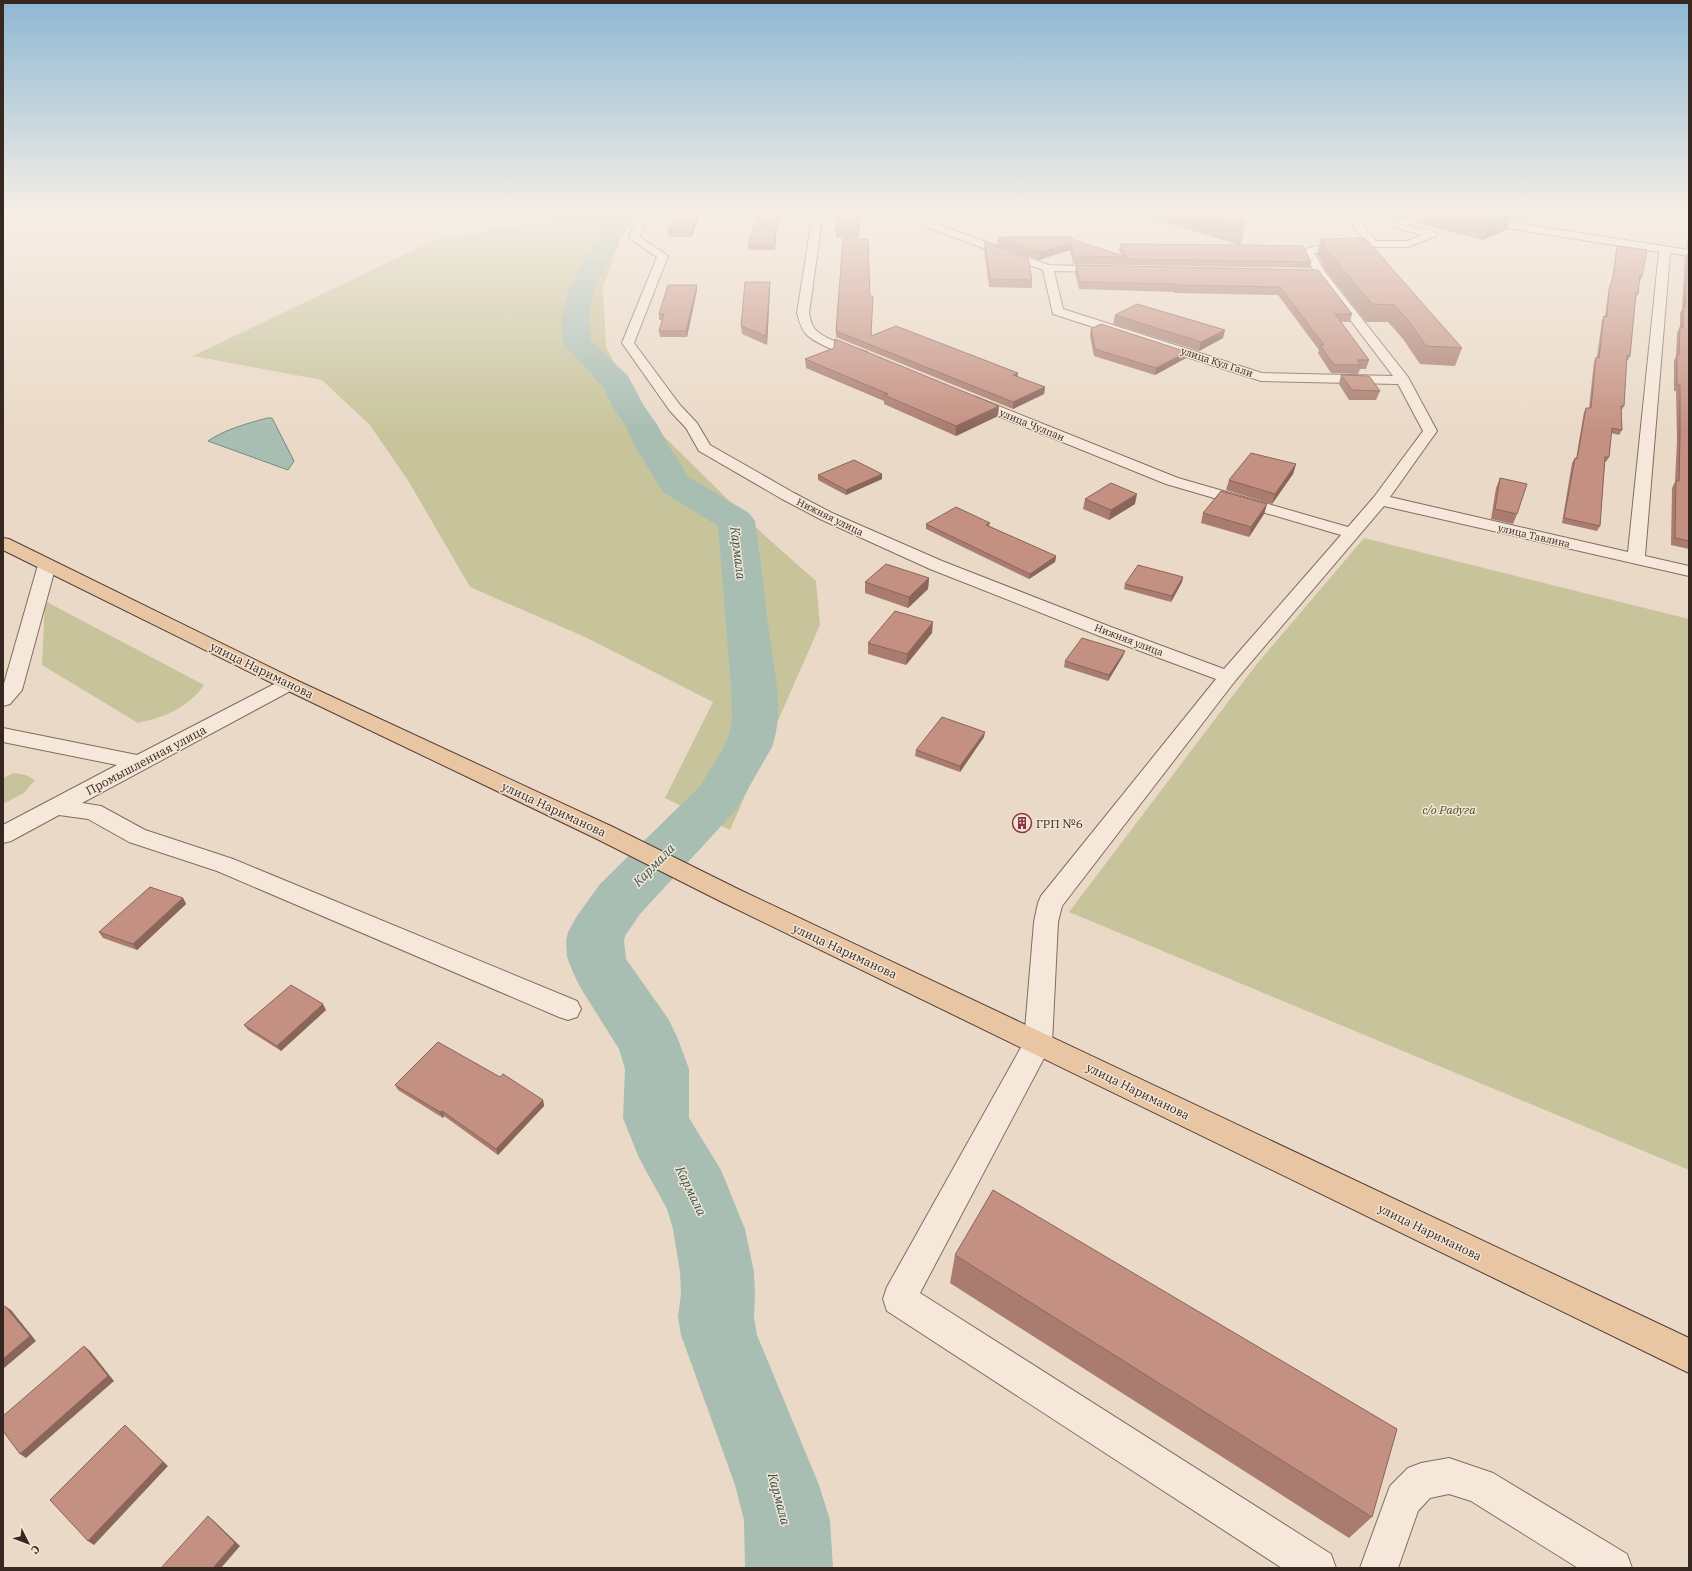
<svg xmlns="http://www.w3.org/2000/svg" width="1692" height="1571" viewBox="0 0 1692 1571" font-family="'IBM Plex Serif',serif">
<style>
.green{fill:#c7c49c}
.water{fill:#a8beb3;stroke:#6f8c7f}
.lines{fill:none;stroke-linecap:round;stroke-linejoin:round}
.river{fill:#a8beb3;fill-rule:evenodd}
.minor-casing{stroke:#846b5e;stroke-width:2}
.major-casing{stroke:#523b32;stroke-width:2}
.minor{fill:#f5e8da;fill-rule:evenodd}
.major{fill:#e9c6a3;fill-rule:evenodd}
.wall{fill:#a97c6f}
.shaded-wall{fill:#89655a}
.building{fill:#c49081;stroke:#89655a}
.labels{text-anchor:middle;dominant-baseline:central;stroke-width:3;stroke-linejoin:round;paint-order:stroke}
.far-street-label{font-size:10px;fill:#362720;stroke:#f2e5d6}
.street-label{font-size:12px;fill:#362720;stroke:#f2e5d6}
.park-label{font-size:12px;font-style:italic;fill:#4e5029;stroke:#f2e5d6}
.poi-label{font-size:12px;fill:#362720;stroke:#f2e5d6;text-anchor:start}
.water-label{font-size:13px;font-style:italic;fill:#31544b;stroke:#f2e5d6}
</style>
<rect width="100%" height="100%" fill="#ead9c7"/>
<g class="green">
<path d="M568,212H630L603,287L606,347L641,414L764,535L816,581L820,625L730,830L665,798L713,702L585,637L470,587L409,482L370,425L322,380L193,356L432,241L569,216Z"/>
<path d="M1364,538L1689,619V1170L1069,912L1256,665Z"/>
<path d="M45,601L204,685C188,708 165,717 138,723L42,665Z"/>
<path d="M14,773L26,775L35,780L24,793L3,804V778Z"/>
</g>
<path class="water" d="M267,418H272L294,461L288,470L208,441C226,429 246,424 267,418Z"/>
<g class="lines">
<path class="river" d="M612,212H634L633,217L594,289L589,319L591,341L628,376L644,406L658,426L668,445L689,477L749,513L755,521C760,558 765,595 769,633C774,669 785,711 772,747L736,810L640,914L625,936L624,941L626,959L669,1020L678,1039L689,1069V1118L721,1170L745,1229L754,1272L755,1294L754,1317L757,1335L819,1485L830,1520L833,1568H745L744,1520L735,1485L681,1335L678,1317L681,1294L680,1272L673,1229L667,1209L639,1158L623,1118L625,1069L619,1049L580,987L572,970L567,957L566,941L568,932L577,916L600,884L700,786L724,747L728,737L732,721L731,687L718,526L663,492L634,445L626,426L613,408L603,387L563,343L561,319L568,289L611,217Z"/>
<g class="minor-casing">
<g id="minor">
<path d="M639,212H649L640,237L668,256L634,343L680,405L697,423L710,445L794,493L832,513L942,561L1111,627L1224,669L1341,535L1166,484L966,403L964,400L966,397L971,396L976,397L1178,478L1348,527L1374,497L1423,431L1398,384L1261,381L1053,314L1043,270L891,214L889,212H904L1049,265L1109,267L1111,269L1105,272L1054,271L1063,309L1262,373L1393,376L1316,275L1303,252C1311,242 1349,245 1362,245L1367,243L1351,223L1352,221L1372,212H1385L1362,224L1376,241H1407L1422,235L1393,227L1392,225L1393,223L1420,212H1445L1689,250V256L1670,253L1645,556L1689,566V576L1384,506L1235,681L1062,906L1058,922L1052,1043L920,1293L1331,1554L1336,1568H1282L887,1311L883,1299L887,1287L1024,1042L1034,922L1038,903L1041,896L1216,679L1097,635L930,569L820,519L782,499L699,451L686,428L670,411L622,343L657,257L629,238ZM1431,216L1659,252L1628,552L1390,497L1437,431L1408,377L1325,272L1314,253L1364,251L1375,247H1408L1436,236L1437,234L1436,232L1407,225Z"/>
<path d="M813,212H823L809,313C810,318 811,324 814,328C823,340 853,347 867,352L868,355L867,358C854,361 814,343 806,334C801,328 799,320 797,313Z"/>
<path d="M47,560L53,561L56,565L22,690L10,704L3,706V687L38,565L41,561Z"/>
<path d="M289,678L296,680L299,684L296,688L82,803L101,806L145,830L233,859L577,1001L581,1009L577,1017L568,1020L559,1017L217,871L129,842L88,819L59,815L11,841L3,843V825L117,765L3,742V728L137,755L282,680Z"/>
<path d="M1449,1458L1493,1473L1627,1554L1632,1568H1578L1471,1501L1449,1494L1430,1498L1418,1511L1398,1568H1360L1390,1486L1408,1468L1421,1463Z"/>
</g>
</g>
<g class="major-casing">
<path id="major" d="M3,538L9,539L296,680L613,827L738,889L1689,1338V1373L720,901L597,839L282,688L3,550Z"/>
</g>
<use href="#minor" class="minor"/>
<use href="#major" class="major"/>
</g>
<g class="wall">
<path d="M676,212H700L692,237H669L668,231Z"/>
<path d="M759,212H782L776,233L775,250H748V245Z"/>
<path d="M837,212L859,232V238H836Z"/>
<path d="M1129,212H1240L1245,225L1241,245L1311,262L1310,268L1127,265L1126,264V265L1073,264L1070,250L1039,260L997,245L998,237L1071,239L1122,255L1119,250L1120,244L1240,245Z"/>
<path d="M1383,212H1416L1399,219L1383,215Z"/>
<path d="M1419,212H1544L1522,223L1510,221L1507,229L1483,240L1416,223Z"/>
<path d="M1689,227V249L1686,248Z"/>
<path d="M1321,239L1462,348L1455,366L1420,364L1403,339L1388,322H1366L1326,271L1317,254Z"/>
<path d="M985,242L1032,280V288L989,287L984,250Z"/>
<path d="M1617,246L1642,276L1641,280H1639L1638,294L1636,298L1630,356L1628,360H1627L1624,406L1621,411L1622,430L1619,435L1611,433L1609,457L1606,462H1605L1600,526L1597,531L1562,523L1572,463L1575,458L1576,459L1584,412L1586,408H1589L1594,362L1596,357H1597L1602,320L1604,316H1605L1608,293L1612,278L1616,250Z"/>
<path d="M1689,251V549L1671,545L1672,488L1675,482L1677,440L1676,391H1674V361L1676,356L1677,333L1680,327V313L1682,309L1685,257L1688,252Z"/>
<path d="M1076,265L1318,270L1352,314L1350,322H1341L1369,360L1366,369H1360L1358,374L1331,373L1318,353L1319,350L1278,295L1174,293V292L1079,289L1075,273Z"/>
<path d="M770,282V290L767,345L742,334L741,326Z"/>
<path d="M697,285V290L687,337H660L659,331L662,320H659V314Z"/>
<path d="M1115,315L1223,338L1199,351L1113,324Z"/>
<path d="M1091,329L1187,352L1186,358L1155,375L1094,356L1090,336Z"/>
<path d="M836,331L871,336L1017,377L1045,387L1044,394L1013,409L836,337Z"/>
<path d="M834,348L998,416L956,436L884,404V401L806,368L805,359Z"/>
<path d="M1341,375L1380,391L1376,400H1349L1339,384Z"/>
<path d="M1296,464L1293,474L1272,504L1226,490L1229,480Z"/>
<path d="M818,475L882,479L846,495L818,480Z"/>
<path d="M1500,478L1517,514L1513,524L1491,519L1496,488Z"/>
<path d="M1085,499L1135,504L1109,520L1083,509Z"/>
<path d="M1267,504L1264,514L1249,537L1201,523L1203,513Z"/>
<path d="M990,523L989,526L1056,556L1055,562L1029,579L926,529V524Z"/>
<path d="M1183,577L1182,582L1171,602L1124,589L1125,584Z"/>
<path d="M929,578L928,589L908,608L865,593V582Z"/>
<path d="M932,633L906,665L868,654V643Z"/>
<path d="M1125,651L1123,656L1108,681L1064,667L1065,661Z"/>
<path d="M984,737L960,772L915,756L916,750Z"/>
<path d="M183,898L186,904L137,950L103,938L99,932Z"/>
<path d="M326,1010L281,1051L248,1030L244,1025Z"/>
<path d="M500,1077L543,1100L544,1106L498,1155L444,1116L443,1118L398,1090L395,1085Z"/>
<path d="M955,1255L1372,1517L1349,1538L950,1283Z"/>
</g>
<g class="shaded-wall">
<path d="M698,212H700L692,237V232Z"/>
<path d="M781,212H782L776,233L775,250L776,228Z"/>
<path d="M1401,212H1416L1399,219Z"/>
<path d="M1506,212H1513L1507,229L1483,240L1491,218Z"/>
<path d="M1526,212H1544L1522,223Z"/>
<path d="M1071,243L1070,250L1039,260L1040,252Z"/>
<path d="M770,282V290L767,345L766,336Z"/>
<path d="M697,285V290L687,337L686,331Z"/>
<path d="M1225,330L1223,338L1199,351L1201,342Z"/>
<path d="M1187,352L1186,358L1155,375L1156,368Z"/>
<path d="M1018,373L1017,380L1013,375Z"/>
<path d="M1045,387L1044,394L1013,409V402Z"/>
<path d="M999,406L998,416L956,436V426Z"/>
<path d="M1296,464L1293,474L1272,504L1275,494Z"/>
<path d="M882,474V479L846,495V490Z"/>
<path d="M1137,494L1135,504L1109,520L1111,510Z"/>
<path d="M1267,504L1264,514L1249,537L1251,527Z"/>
<path d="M1056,556L1055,562L1029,579L1030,574Z"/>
<path d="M1183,577L1182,582L1171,602L1172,596Z"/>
<path d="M929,578L928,589L908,608L909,597Z"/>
<path d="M933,622L932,633L906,665L907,654Z"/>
<path d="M1125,651L1123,656L1108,681L1109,675Z"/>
<path d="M985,732L984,737L960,772V766Z"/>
<path d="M183,898L186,904L137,950L133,944Z"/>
<path d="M323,1004L326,1010L281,1051L277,1046Z"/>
<path d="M543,1100L544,1106L498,1155L496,1149Z"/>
<path d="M442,1111L444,1116L443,1118L440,1112Z"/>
<path d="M5,1306L11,1310L36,1341L3,1369Z"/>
<path d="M84,1346L90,1351L114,1381L26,1458L20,1454Z"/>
<path d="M125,1425L130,1430L168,1466L94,1545L88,1541Z"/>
<path d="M208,1516L213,1520L240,1546L221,1568H213Z"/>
</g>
<g class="building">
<path d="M676,212H698L692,232L668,231Z"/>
<path d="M759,212H781L776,228L775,245H748Z"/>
<path d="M837,212H858L859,232H836Z"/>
<path d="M1200,212H1240L1245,225Z"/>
<path d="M1464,212H1506L1491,218Z"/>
<path d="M998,237H1071V239L1127,257L1074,256L1071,243L1040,252Z"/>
<path d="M1365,238L1462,348L1426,346L1409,321L1394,305L1372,304L1331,255L1321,239Z"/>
<path d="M843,239H868L870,296H873L871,336L896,326L1018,373L1013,375L1045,387L1013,402L836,331Z"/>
<path d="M985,242L1028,258L1032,280L990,279Z"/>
<path d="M1120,244L1244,245L1303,246L1311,262L1128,259Z"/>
<path d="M1617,246L1647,250L1642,276L1640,275L1638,294L1636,293L1630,356L1627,355L1624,406H1621L1622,430L1612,428L1609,457H1605L1600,526L1564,518L1575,458L1577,459L1586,408H1591L1596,357L1599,358L1604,316L1607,317L1609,289L1614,274Z"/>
<path d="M1689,251V541L1675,538L1676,481H1679L1680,433V385H1677V355H1679L1680,327L1683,328V307H1685L1688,252Z"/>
<path d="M1076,265L1318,270L1352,314H1335L1369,360H1357L1361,365H1334L1320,345H1324L1280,287L1175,285L1177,284L1080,282Z"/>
<path d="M745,282H770L766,336L741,326Z"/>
<path d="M668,285H697L686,331H659L664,314H659Z"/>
<path d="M1137,304L1225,330L1201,342L1115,315Z"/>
<path d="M1101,324L1187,352L1156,368L1095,349L1091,329Z"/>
<path d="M835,339L999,406L956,426L884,395L888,394L805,359L834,348Z"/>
<path d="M1341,375L1369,376L1380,391L1352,390Z"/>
<path d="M1251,453L1296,464L1275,494L1229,480Z"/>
<path d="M854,460L882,474L846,490L818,475Z"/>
<path d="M1500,478L1527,484L1517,514L1495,509Z"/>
<path d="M1111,483L1137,494L1111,510L1085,499Z"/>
<path d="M1221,491L1267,504L1251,527L1203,513Z"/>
<path d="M956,507L990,523L986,525L1056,556L1030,574L926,524Z"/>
<path d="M886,564L929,578L909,597L865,582Z"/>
<path d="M1138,565L1183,577L1172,596L1125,584Z"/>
<path d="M895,611L933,622L907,654L868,643Z"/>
<path d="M1082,638L1125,651L1109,675L1065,661Z"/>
<path d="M942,717L985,732L960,766L916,750Z"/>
<path d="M150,887L183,898L133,944L99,932Z"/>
<path d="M291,985L323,1004L277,1046L244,1025Z"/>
<path d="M438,1042L500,1077L503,1074L543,1100L496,1149L442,1111L440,1112L395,1085Z"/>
<path d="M993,1190L1397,1429L1372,1517L955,1255Z"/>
<path d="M5,1306L30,1336L3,1359V1307Z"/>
<path d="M84,1346L108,1376L20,1454L3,1431V1416Z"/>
<path d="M125,1425L163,1462L88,1541L50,1500Z"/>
<path d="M208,1516L235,1543L213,1568H161Z"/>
</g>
<linearGradient id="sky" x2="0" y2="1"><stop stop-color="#8eb8d3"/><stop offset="0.49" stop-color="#f6eee6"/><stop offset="1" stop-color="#f6eee6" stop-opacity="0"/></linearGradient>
<rect width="1692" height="432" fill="url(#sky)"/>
<defs>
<g id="building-ring" transform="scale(1)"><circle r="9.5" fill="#f2e5d6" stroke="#8d3446" stroke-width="1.5"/><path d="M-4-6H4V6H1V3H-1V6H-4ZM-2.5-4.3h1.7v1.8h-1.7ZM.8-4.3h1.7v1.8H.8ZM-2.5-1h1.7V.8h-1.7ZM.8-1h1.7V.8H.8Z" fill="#8d3446"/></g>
</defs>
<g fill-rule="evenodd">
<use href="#building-ring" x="1022" y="823"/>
</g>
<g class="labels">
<g class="far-street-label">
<text transform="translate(1217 362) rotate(18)">улица Кул Гали</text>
<text transform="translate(1032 425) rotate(22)">улица Чулпан</text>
<text transform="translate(830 517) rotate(26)">Нижняя улица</text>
<text transform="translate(1534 536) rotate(13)">улица Тавлина</text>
<text transform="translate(1129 640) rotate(21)">Нижняя улица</text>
</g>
<g class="street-label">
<text transform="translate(262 670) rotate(26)">улица Нариманова</text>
<text transform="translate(146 760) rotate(-28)">Промышленная улица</text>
<text transform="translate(554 809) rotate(25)">улица Нариманова</text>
<text transform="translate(845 951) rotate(25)">улица Нариманова</text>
<text transform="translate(1138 1091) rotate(26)">улица Нариманова</text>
<text transform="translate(1430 1232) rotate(26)">улица Нариманова</text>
</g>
<g class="park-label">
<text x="1449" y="809">с/о Радуга</text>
</g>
<g class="poi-label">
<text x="1036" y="823">ГРП №6</text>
</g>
<g class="water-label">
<text transform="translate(738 553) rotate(83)">Кармала</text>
<text transform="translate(654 865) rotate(-46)">Кармала</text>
<text transform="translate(691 1191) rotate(64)">Кармала</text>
<text transform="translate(779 1499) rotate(75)">Кармала</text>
</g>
</g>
<rect width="1692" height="1571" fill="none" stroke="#362720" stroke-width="8"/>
<g transform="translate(28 1543) rotate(132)" stroke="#f2e5d6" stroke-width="3" paint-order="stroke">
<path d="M0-3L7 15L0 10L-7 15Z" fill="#362720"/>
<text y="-6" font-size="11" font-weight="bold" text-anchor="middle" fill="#362720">С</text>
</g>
</svg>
